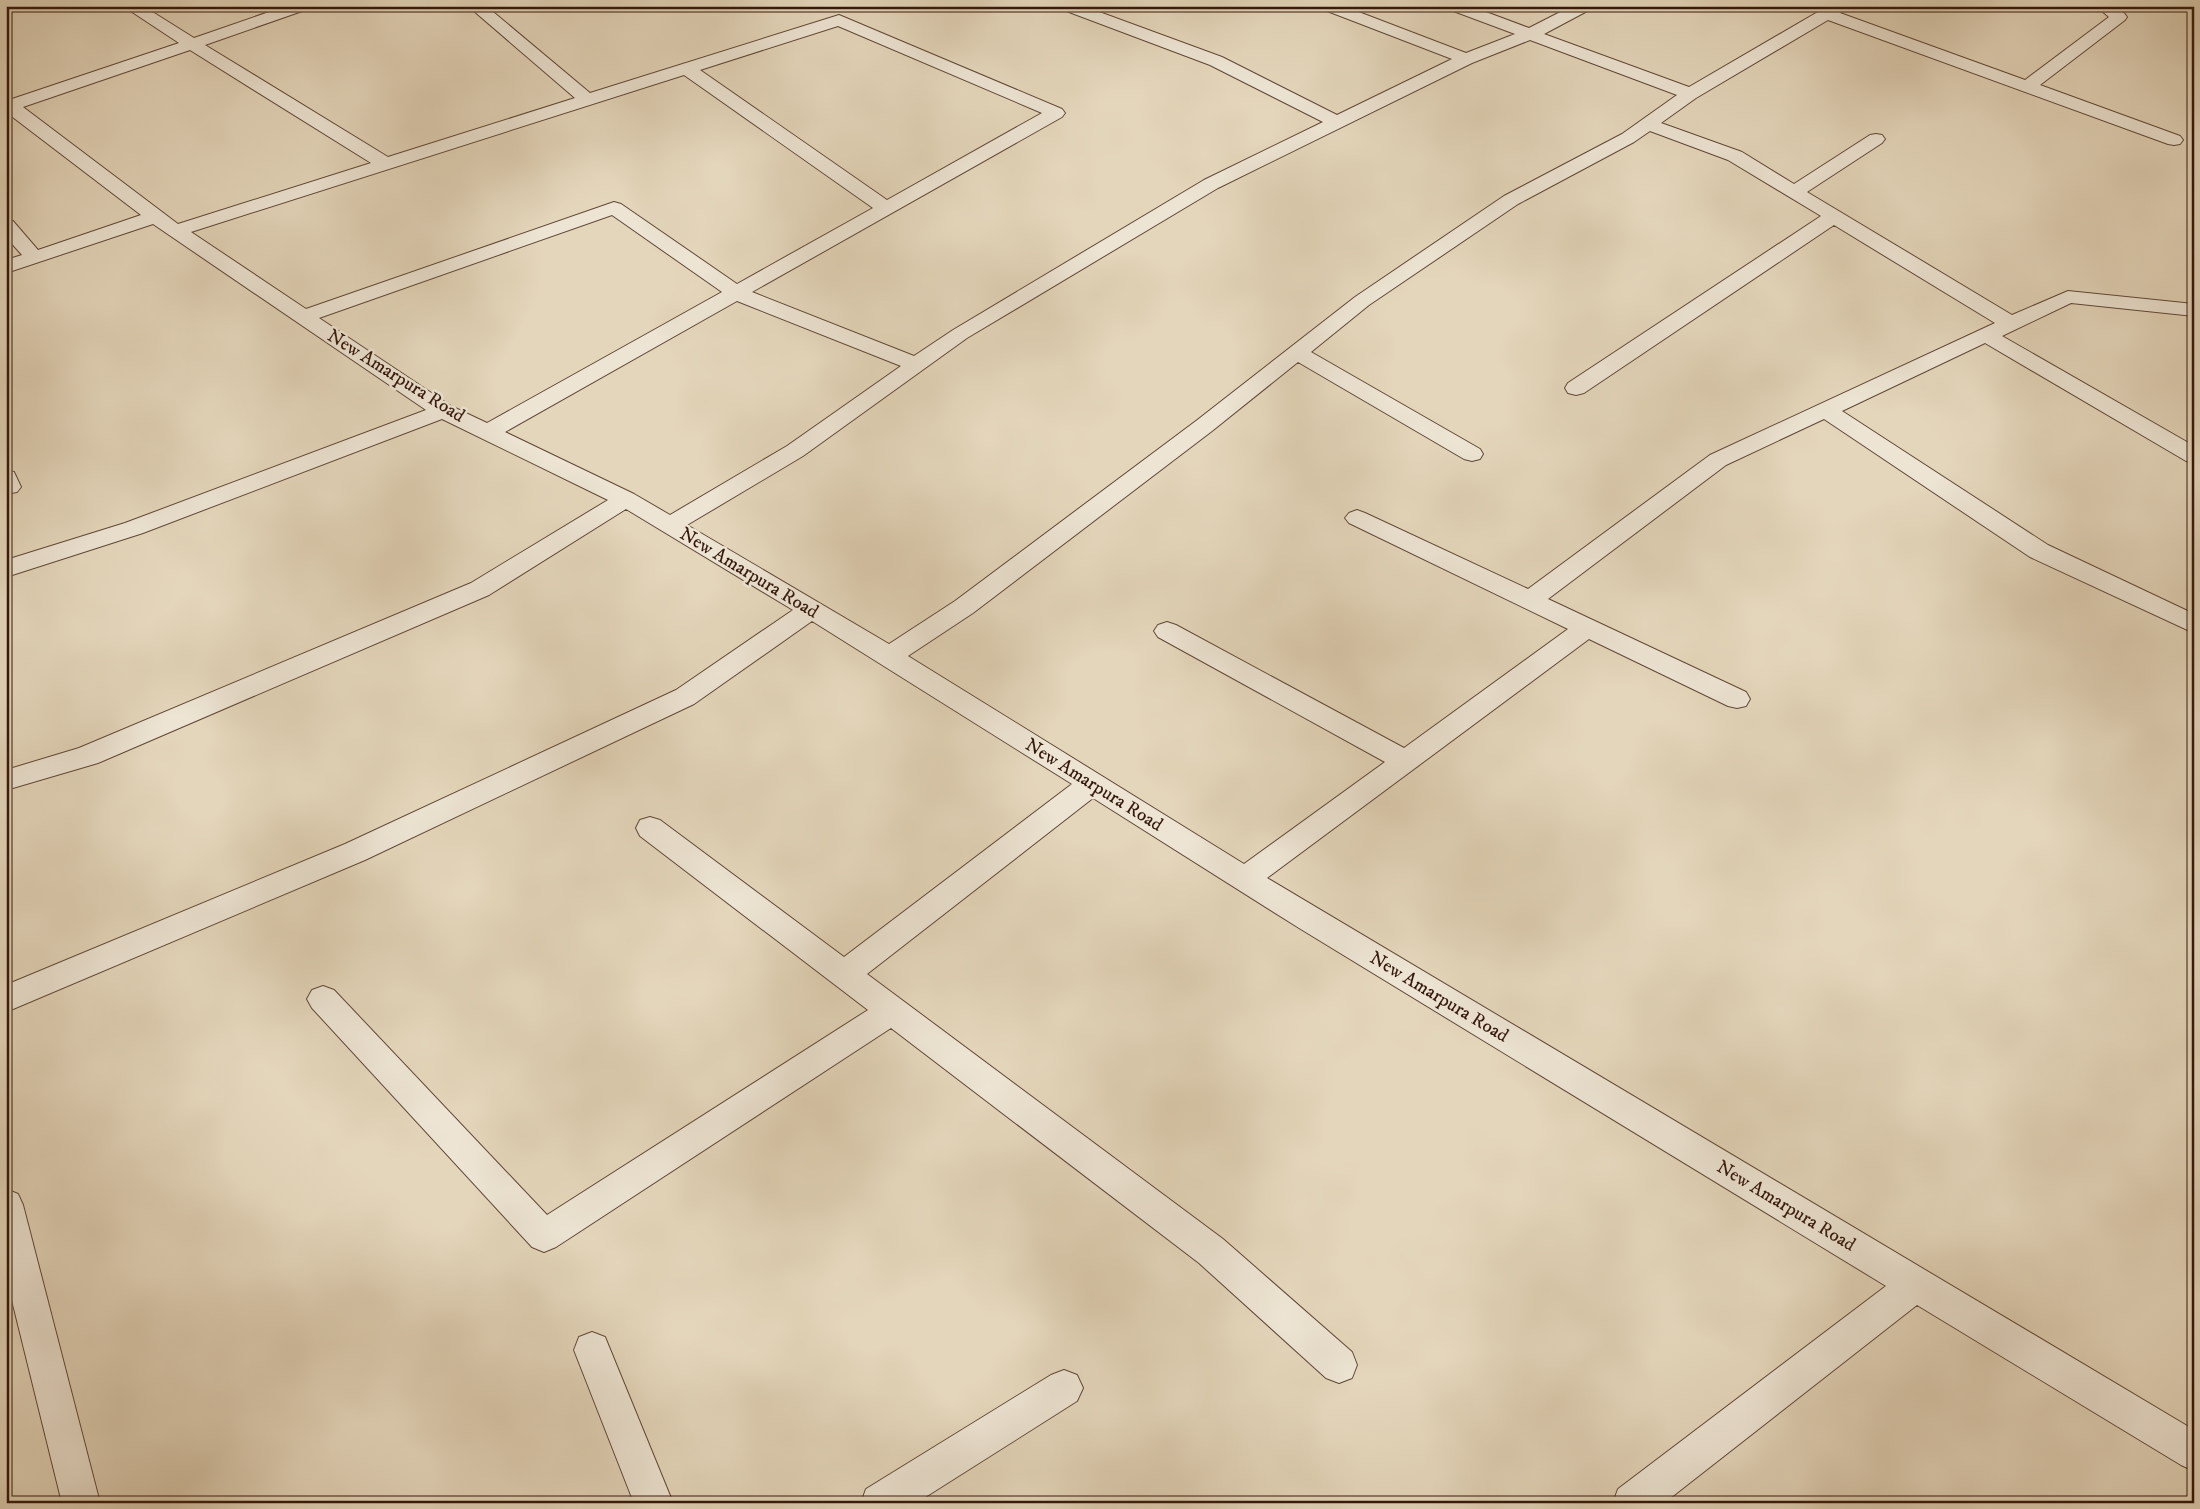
<svg xmlns="http://www.w3.org/2000/svg" width="2200" height="1509" viewBox="0 0 2200 1509" font-family="'IM FELL DW Pica',serif">
<style>
.lines{fill:none;stroke-linecap:round;stroke-linejoin:round}
.minor-casing{stroke:#604837;stroke-width:2}
.minor{fill:#ede4d3;fill-rule:evenodd}
.labels{text-anchor:middle;dominant-baseline:central;stroke-width:5;stroke-linejoin:round;paint-order:stroke}
.street-label{font-size:19px;fill:#34180b;stroke:#ede4d3}
</style>
<rect width="100%" height="100%" fill="#e4d6bb"/>
<filter id="stains"><feTurbulence type="fractalNoise" baseFrequency=".004" numOctaves="4"/><feColorMatrix values="0 0 0 0 .2 0 0 0 0 .09 0 0 0 0 .02 0 0 0 .5 -.17"/></filter>
<radialGradient id="worn" r=".72"><stop offset=".6" stop-color="#630" stop-opacity="0"/><stop offset="1" stop-color="#630" stop-opacity=".3"/></radialGradient>
<g class="lines">
<g class="minor-casing">
<g id="minor">
<path d="M123,6H143L194,38L286,6H310L308,9L205,45L388,157L575,98L468,6H486L590,93L839,15L1062,109L1065,113L1062,117L752,292L914,356L953,330L1204,180L1323,122L1210,65L1061,9L1059,6H1083L1222,57L1337,115L1452,59L1322,9L1320,6H1343L1466,53L1515,34L1448,9L1446,6H1470L1529,28L1572,6H1593L1591,9L1544,34L1689,87L1828,6H1848L1840,13L2025,80L2109,17L2096,6C2109,6 2119,5 2127,17L2125,20L2040,85L2180,136L2183,140L2180,144L2174,145L2168,144L1828,20L1696,98L1661,123L1742,152L1794,184L1870,135L1876,134L1882,135L1885,139L1882,143L1807,192L2012,315L2068,291L2194,304V316L2071,303L2002,336L2194,446V463L2186,461L1985,343L1842,411L2048,545L2194,614V633L2030,557L1824,419L1726,465L1548,599L1746,692L1750,699L1746,706L1737,708L1728,706L1589,639L1267,878L2194,1430V1471L2181,1465L1917,1305L1664,1503H1613L1618,1489L1886,1286L1299,928L1093,798L867,974L1223,1239L1352,1352L1357,1365L1352,1378L1339,1383L1326,1378L1199,1263L891,1028L556,1247L544,1252L532,1247L312,1008L307,999L312,990L323,986L334,990L547,1215L868,1010L640,836L636,828L640,820L650,817L660,820L844,957L1072,784L812,621L694,704L365,860L6,1012V985L345,844L676,690L793,610L626,509L489,595L98,763L6,790V770L79,748L471,583L608,500L442,419L143,533L6,577V560L125,523L426,410L153,224L6,273V260L22,255L6,237V219L13,221L38,250L141,215L6,112V98L12,99L179,43ZM838,26L1042,113L887,200L700,70ZM1530,40L1677,95L1622,134L1504,196L1355,297L1196,421L955,601L889,644L687,525L803,456L967,338L1218,188L1472,63ZM190,50L371,163L178,224L23,107ZM684,75L873,208L737,284L621,204L614,202L306,309L191,232ZM1650,131L1728,160L1821,216L1568,383L1565,388L1568,393L1576,395L1584,393L1834,225L1995,323L1710,455L1528,589L1365,513L1357,510L1349,513L1345,518L1349,523L1568,629L1404,748L1176,625L1167,622L1158,625L1154,631L1158,637L1385,762L1244,864L908,656L973,613L1212,431L1298,362L1464,459L1472,461L1480,459L1483,454L1480,449L1311,352L1369,305L1518,204L1634,142ZM612,215L722,292L487,423L451,406L319,318ZM737,301L901,366L787,446L670,515L634,494L505,432Z"/>
<path d="M6,470L14,472L21,487L17,492L6,494Z"/>
<path d="M6,1189L18,1194L23,1205L100,1503H62L6,1276Z"/>
<path d="M592,1332L605,1337L673,1503H634L574,1350L579,1337Z"/>
<path d="M1064,1370L1077,1375L1083,1388L1077,1401L916,1503H861L866,1489L1051,1375Z"/>
</g>
</g>
<use href="#minor" class="minor"/>
</g>
<g class="labels">
<g class="street-label">
<text transform="translate(396 376) rotate(32)">New Amarpura Road</text>
<text transform="translate(749 573) rotate(31)">New Amarpura Road</text>
<text transform="translate(1094 785) rotate(32)">New Amarpura Road</text>
<text transform="translate(1439 997) rotate(31)">New Amarpura Road</text>
<text transform="translate(1786 1206) rotate(31)">New Amarpura Road</text>
</g>
</g>
<rect width="2200" height="1509" fill="none" stroke="#e4d6bb" stroke-width="25"/>
<rect x="8" y="8" width="2185" height="1494" fill="none" stroke="#34180b" stroke-width="2.5"/>
<rect x="12" y="12" width="2175" height="1484" fill="none" stroke="#34180b"/>
<rect width="100%" height="100%" filter="url(#stains)"/>
<rect width="100%" height="100%" fill="url(#worn)"/>
</svg>
